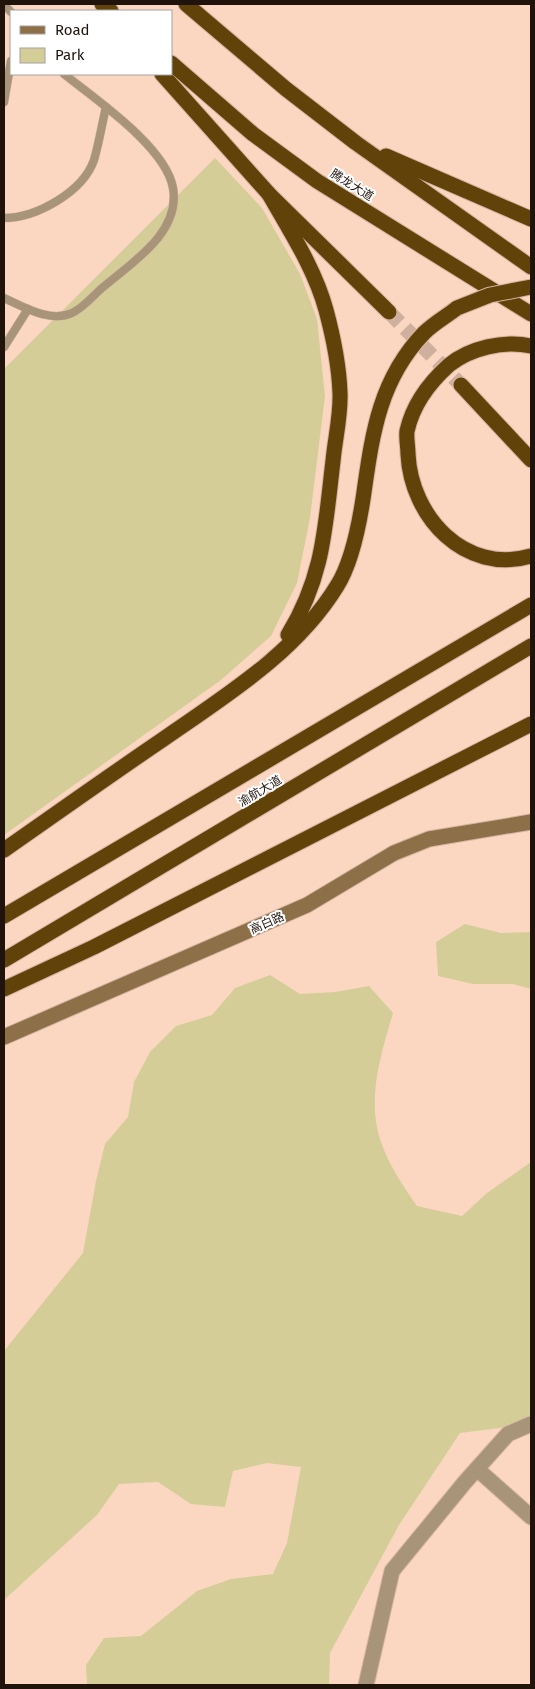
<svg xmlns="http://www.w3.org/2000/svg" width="535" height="1689" viewBox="0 0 535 1689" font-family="'Fira Sans','Noto Sans SC',sans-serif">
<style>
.green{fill:#d4cd98}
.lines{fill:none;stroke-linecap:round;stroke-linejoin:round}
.highway-tunnel{stroke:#cfb09e;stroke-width:15;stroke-dasharray:15 8;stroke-linecap:butt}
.lane-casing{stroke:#d4b4a1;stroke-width:9}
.street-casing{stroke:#d4b4a1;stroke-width:17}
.secondary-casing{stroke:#d4b4a1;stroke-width:17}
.highway-casing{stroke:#d4b4a1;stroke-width:17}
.lane{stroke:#a89579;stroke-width:8}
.street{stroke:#a89579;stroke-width:15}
.secondary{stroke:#8d7047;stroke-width:15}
.highway{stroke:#614209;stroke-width:15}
.highway-bridge-casing{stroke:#d4b4a1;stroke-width:17;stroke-linecap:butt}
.highway-bridge{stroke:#614209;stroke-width:15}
.labels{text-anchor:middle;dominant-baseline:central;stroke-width:4;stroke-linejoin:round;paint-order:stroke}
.street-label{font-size:12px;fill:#20130c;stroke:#fff}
</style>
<rect width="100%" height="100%" fill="#fbd7c2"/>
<g class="green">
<path d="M215,158L262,208L300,274L317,319L325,396L310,518L297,583L271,636L221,680L4,835V369Z"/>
<path d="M465,924L501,933L531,932V989L513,984H473L438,976L436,942Z"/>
<path d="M270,975L300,994L335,992L369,986L393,1013C381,1054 366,1100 381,1142C389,1165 403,1186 417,1206L462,1216L487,1193L531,1162V1424L460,1433L399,1525L330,1653L329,1685H87L86,1665L104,1638L141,1636L197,1591L231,1579L273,1574L287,1543L301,1467L267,1463L233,1471L225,1507L191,1504L158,1482L119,1484L97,1515L4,1600V1351L83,1253L96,1181L105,1144L128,1117L134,1082L150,1052L176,1026L212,1015L235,988Z"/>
</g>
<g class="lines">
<path class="highway-tunnel" d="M389,312L461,385"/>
<g class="lane-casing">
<g id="lane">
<path d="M4,5L11,12"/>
<path d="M4,102L11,61"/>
<path d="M4,218C36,218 83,192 94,160C99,143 102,124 106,107"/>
<path d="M4,298C24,307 50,323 72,313C83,308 93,296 102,288C131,263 181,233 173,188C166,147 95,99 64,74"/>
<path d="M4,347L28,309"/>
</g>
</g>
<g class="street-casing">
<g id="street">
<path d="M477,1469L531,1517"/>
<path d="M366,1685L392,1571L465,1482L508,1434L531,1424"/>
</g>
</g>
<g class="secondary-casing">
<path id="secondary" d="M4,1037L307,905L394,853L429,839L531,822"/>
</g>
<g class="highway-casing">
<g id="highway">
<path d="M102,4L111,11"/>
<path d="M186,4L286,89L356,143L531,267"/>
<path d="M171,63L253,134L317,181L531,314"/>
<path d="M162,74L269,194L389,312"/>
<path d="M386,156L531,219"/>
<path d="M269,194C290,231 315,269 326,310C333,336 339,365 340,393C341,415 335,439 333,461C325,527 324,576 288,635"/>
<path d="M531,346C504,340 470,348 449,365C429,383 413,404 407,431C406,438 408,446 408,454C411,517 465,575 531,556"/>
<path d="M461,385L531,460"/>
<path d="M4,850C57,813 109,776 162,740C225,696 296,653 337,586C351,564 359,525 363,499C372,437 378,381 424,333C434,323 447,316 457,308"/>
<path d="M4,916L531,605"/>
<path d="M4,960L531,646"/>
<path d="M4,989L94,947L531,724"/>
</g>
</g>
<use href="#lane" class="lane"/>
<use href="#street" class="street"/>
<use href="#secondary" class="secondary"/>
<use href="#highway" class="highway"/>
<g class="highway-bridge-casing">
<path id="highway-bridge" d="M457,308L490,295L531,287"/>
</g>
<use href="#highway-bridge" class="highway-bridge"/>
</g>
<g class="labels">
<g class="street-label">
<text transform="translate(352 185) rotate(32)">腾龙大道</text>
<text transform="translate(260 791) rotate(-31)">渝航大道</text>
<text transform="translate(267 923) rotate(-24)">高白路</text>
</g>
</g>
<rect width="535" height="1689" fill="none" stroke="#20130c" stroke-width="10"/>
<rect x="10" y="10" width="162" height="65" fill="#ffffff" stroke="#a6a19e"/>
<rect x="20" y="26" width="25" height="8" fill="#8d7047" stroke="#a6a19e"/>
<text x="55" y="35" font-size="15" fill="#20130c">Road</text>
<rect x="20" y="48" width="25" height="15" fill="#d4cd98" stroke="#a6a19e"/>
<text x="55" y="60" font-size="15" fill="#20130c">Park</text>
</svg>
